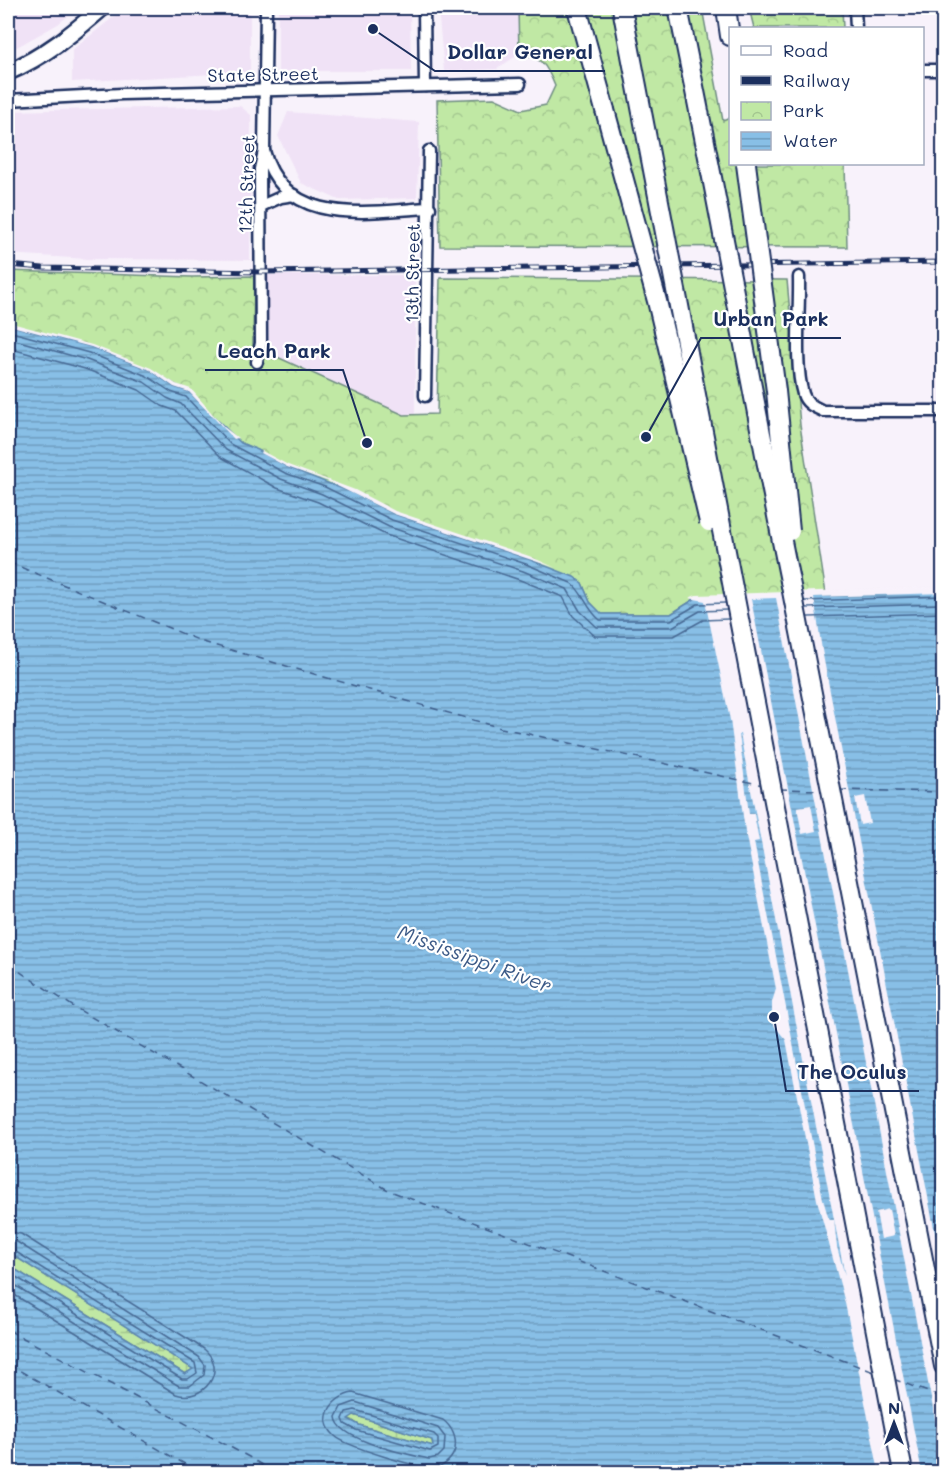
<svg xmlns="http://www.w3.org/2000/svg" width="951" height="1480" viewBox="0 0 951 1480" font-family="Mali,sans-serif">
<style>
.built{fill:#f0e2f6}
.wetland{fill:url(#wetland-marsh);stroke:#6e8c81;stroke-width:1.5}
.park{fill:url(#park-crowns);stroke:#6e8c81;stroke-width:1.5}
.water{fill:url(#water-rules);stroke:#5c85b0;stroke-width:1.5;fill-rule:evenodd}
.pier{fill:#f8f2fb;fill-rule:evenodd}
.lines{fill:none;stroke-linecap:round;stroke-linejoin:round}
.shore{stroke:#476994;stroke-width:1.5}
.ferry{stroke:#3c5a87;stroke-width:1.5;stroke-dasharray:8 6;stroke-linecap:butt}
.street-casing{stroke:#1b2f5e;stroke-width:15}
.primary-casing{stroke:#1b2f5e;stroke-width:20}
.highway-casing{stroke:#1b2f5e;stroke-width:22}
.street{stroke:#fff;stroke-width:10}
.primary{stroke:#fff;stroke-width:15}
.highway{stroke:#fff;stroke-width:18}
.rail-casing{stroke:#1b2f5e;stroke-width:5}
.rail{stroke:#fff;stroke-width:3;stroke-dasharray:9;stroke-linecap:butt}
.highway-bridge-casing{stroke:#1b2f5e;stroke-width:22;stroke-linecap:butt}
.highway-bridge{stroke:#fff;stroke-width:18}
.labels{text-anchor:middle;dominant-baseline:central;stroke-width:4.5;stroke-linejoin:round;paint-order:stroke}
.street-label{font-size:18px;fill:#1b2f5e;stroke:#fff}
.water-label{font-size:20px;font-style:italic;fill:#3c5a87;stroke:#fff}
.leader{fill:none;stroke:#1b2f5e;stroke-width:2}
.callout-dot{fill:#1b2f5e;stroke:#fff;stroke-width:2}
.callout-label{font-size:20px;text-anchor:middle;font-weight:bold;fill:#1b2f5e;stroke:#fff;stroke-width:4.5;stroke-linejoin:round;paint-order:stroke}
</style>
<defs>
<pattern id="wetland-marsh" width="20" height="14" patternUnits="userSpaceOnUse" patternTransform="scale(1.5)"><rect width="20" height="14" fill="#c0e8a4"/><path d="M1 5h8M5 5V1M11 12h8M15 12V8" fill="none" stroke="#a4c790"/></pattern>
<pattern id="park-crowns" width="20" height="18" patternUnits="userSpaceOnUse" patternTransform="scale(1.5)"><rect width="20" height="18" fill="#c0e8a4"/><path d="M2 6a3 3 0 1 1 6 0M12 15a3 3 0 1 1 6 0" fill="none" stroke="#a4c790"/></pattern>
<pattern id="water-rules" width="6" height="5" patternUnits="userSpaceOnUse" patternTransform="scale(1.5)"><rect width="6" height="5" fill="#88bfe6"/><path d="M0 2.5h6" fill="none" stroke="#6e9cbe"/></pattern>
</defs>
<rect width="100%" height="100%" fill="#f8f2fb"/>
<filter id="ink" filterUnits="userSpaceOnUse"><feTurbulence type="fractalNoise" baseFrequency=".0167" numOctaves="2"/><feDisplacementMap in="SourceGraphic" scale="12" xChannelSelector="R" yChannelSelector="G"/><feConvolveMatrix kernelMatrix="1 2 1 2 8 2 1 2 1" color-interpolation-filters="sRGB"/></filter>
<g filter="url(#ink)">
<g class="built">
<path d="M8,8H78L58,24L8,52Z"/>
<path d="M125,8H250V72L72,82V50Z"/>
<path d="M278,8H410L411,71H278Z"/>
<path d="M438,8H518L519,54L497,69L444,71Z"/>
<path d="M240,106L251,115L250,260L88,259L8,254V111Z"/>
<path d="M288,112L419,122L417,198L339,200L301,183L278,136Z"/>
<path d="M267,275H415V415H404L269,353Z"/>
</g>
<g class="wetland">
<path d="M8,1252L194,1369L185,1374L8,1265Z"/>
<path d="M354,1415L432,1440L433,1446L359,1425L348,1418Z"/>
</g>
<g class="park">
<path d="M518,8H554L556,12L592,13L591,8H702L723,121L730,118V164H845L847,247L440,246L437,100L494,98L521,110L546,105L555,86C546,64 543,58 519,54Z"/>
<path d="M749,8H842L843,28H754Z"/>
<path d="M8,271L192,277L254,276L253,346L404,415L437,414L440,278L787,280L800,425L826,594L696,598L671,614H601L590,602L582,583L528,559L430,527L287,467L234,439L189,392L150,370L91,347L8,325Z"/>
</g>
<path class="water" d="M8,325L91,347L150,370L174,387L189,392L241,443L258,450L287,467L353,493L394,514L528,559L574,577L582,583L590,602L602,614H671L696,598L943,590V1472H8V1265L185,1374L193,1369L8,1252ZM354,1415L432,1440L433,1446L359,1425L348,1419Z"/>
<g class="pier">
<path d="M8,322L92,345L151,368L176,384L191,389L224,427L238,438L234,439L189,392L174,387L150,370L91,347L8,325Z"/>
<path d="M262,451L288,465L355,490L395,511L529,556L556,568L394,514L327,481L287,467L261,453Z"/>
<path d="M944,587L943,593L814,597L822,650L943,1274V1460L776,598L751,599L922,1472H879L845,1303L817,1200L786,1040L775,1027L772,1019V1002L776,989L745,831L730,720L705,601L689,598L696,595ZM739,734H740L845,1276L837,1247L834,1220H829L823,1199L754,842L759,841L754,814H749Z"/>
<path d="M865,796L870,823L860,825L855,798Z"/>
<path d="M811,805L816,831L802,834L797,807Z"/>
<path d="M889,1209L894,1236L881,1239L876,1212Z"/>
</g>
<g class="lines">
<g class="shore">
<path d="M8,331L89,353L147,376L171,392L186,397L230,444L285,473L325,487L392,520L526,564L571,583C583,591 586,609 600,620H671L698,604L725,603"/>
<path d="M8,338L87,360L144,382L167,398L181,404L226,450L281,479L322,494L389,527L523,571L567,589L580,611L597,627H672L700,611L727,610"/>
<path d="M8,348L85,369L139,390L162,406L176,411L221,457L277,488L318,502L386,535L520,580L563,597L573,616L595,636H674L703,620L728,619"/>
<path d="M805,601L944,596"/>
<path d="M806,608L944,604"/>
<path d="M808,617L944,613"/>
<path d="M8,1231L21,1234L204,1349C229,1370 203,1403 176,1394L8,1291"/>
<path d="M8,1240L17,1242L199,1357L205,1365L204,1375L190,1386H179L8,1281"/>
<path d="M8,1247L195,1363L197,1373L188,1379H182L8,1272"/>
<path d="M353,1393L443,1420C452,1427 457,1438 455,1449C453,1458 445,1466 436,1468C423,1470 345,1446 335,1436C316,1419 333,1396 353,1393Z"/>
<path d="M355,1402L438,1428L445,1437L444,1451L438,1457L429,1459C408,1454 338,1441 336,1417L341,1407Z"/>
<path d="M355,1410L434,1434L438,1438V1447L430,1451L356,1430L345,1424L343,1419L346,1412Z"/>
</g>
<g class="ferry">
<path d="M8,562L203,642L501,728L763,785"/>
<path d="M779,789L823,790"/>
<path d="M839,790L944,792"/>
<path d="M8,964L74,1007L390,1191L874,1372"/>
<path d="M8,1330L249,1457L273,1472"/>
<path d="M8,1364L199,1472"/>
<path d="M893,1379L944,1398"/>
</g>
<g class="street-casing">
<g id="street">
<path d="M424,8L425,86"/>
<path d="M855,8L856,28"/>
<path d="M922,70H944"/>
<path d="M8,100L122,94L520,84"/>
<path d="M264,151C285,229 369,211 430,208"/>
<path d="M261,206L281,197L294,195"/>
<path d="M799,277C800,310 794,364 803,394C806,404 815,407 823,411H944"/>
<path d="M257,362L261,343L260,169L264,151L266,8"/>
<path d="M425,396L429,151"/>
</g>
</g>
<g class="primary-casing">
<path id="primary" d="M8,72C44,57 73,33 102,8"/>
</g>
<g class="highway-casing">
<g id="highway">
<path d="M577,8L605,110"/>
<path d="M726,8L730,36"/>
<path d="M790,581L944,1366"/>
<path d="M733,588L903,1472"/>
</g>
</g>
<use href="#street" class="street"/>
<use href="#primary" class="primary"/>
<use href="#highway" class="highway"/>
<g class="rail-casing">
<path id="rail" d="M8,265L43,268L261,272L944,262"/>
</g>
<use href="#rail" class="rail"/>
<g class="highway-bridge-casing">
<g id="highway-bridge">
<path d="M622,8L733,588"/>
<path d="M678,8C718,198 751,390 790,581"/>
<path d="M605,110L657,301L709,522"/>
<path d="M746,164L776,391L790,531"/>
</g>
</g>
<use href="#highway-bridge" class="highway-bridge"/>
</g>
</g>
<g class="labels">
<g class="street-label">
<text transform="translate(263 74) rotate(-1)">State Street</text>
<text transform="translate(246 184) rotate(-88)">12th Street</text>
<text transform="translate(412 273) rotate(-89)">13th Street</text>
</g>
<g class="water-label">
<text transform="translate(475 958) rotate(20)">Mississippi River</text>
</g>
</g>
<path class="leader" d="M373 29L435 71H605M646 437L701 338H841M367 443L343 370H205M774 1017L786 1091H919"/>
<g class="callout-dot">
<circle cx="373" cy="29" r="6"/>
<circle cx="646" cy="437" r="6"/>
<circle cx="367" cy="443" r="6"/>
<circle cx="774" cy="1017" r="6"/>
</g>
<g class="callout-label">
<text x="520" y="59">Dollar General</text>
<text x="771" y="326">Urban Park</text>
<text x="274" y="358">Leach Park</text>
<text x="852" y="1079">The Oculus</text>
</g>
<rect width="951" height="1480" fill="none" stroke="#fff" stroke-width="30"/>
<rect x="15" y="15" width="921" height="1450" fill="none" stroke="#1b2f5e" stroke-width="2" filter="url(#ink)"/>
<rect x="729" y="27" width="195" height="138" fill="#ffffff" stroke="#a4acbf" stroke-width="1.5"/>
<rect x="741" y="46" width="30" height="9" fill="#ffffff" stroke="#a4acbf" stroke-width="1.5"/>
<text x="783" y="57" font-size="18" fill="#1b2f5e">Road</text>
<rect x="741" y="76" width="30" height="9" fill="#1b2f5e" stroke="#a4acbf" stroke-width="1.5"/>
<text x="783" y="87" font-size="18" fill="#1b2f5e">Railway</text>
<rect x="741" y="102" width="30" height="18" fill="url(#park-crowns)" stroke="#a4acbf" stroke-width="1.5"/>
<text x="783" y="117" font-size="18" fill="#1b2f5e">Park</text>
<rect x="741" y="132" width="30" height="18" fill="url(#water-rules)" stroke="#a4acbf" stroke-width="1.5"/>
<text x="783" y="147" font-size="18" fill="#1b2f5e">Water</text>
<g transform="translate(894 1423)" stroke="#ffffff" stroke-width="4.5" paint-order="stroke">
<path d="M0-4.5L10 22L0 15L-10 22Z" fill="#1b2f5e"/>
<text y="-9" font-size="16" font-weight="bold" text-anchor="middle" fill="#1b2f5e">N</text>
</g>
</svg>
